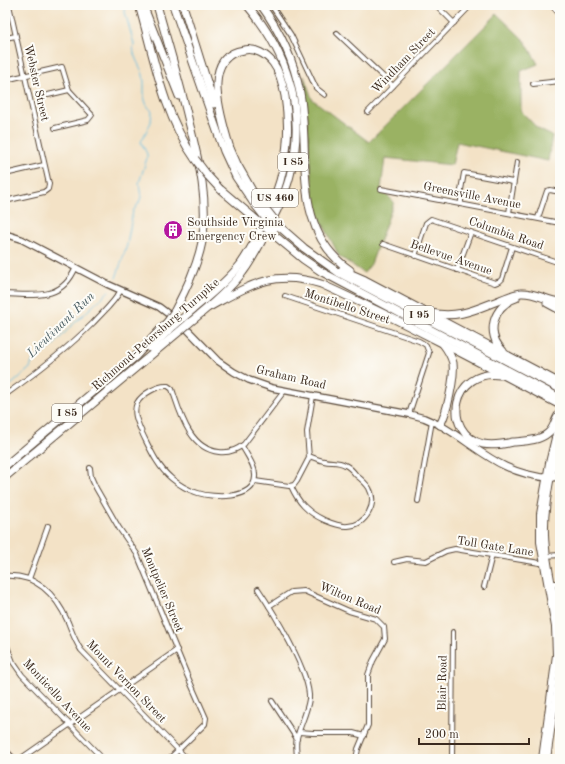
<svg xmlns="http://www.w3.org/2000/svg" width="565" height="764" viewBox="0 0 565 764" font-family="'Old Standard TT',serif">
<style>
.forest{fill:#9ab264;stroke:#6a6e41}
.lines{fill:none;stroke-linecap:round;stroke-linejoin:round}
.stream{stroke:#65bee2;stroke-width:1}
.street-casing{stroke:#574637;stroke-width:6}
.secondary-casing{stroke:#574637;stroke-width:8}
.primary-casing{stroke:#574637;stroke-width:8}
.highway-casing{stroke:#574637;stroke-width:9}
.street{stroke:#fff;stroke-width:4}
.secondary{stroke:#fff;stroke-width:5.5}
.primary{stroke:#fff;stroke-width:6}
.highway{stroke:#fff;stroke-width:7}
.highway-bridge-casing{stroke:#574637;stroke-width:9;stroke-linecap:butt}
.highway-bridge{stroke:#fff;stroke-width:7}
.labels{text-anchor:middle;dominant-baseline:central;stroke-width:4;stroke-linejoin:round;paint-order:stroke}
.shield{fill:#fdfcf7;stroke:#75695f;stroke-width:1}
.shield-label{font-size:11px;font-weight:bold;fill:#3b2a1e}
.street-label{font-size:12px;fill:#3b2a1e;stroke:#fdfcf7}
.poi-label{font-size:12px;fill:#3b2a1e;stroke:#fdfcf7;text-anchor:start}
.water-label{font-size:13px;font-style:italic;fill:#4a5e63;stroke:#fdfcf7}
</style>
<rect width="100%" height="100%" fill="#fdfcf7"/>
<filter id="ink" filterUnits="userSpaceOnUse"><feTurbulence type="fractalNoise" baseFrequency=".025" numOctaves="2"/><feDisplacementMap in="SourceGraphic" scale="8" xChannelSelector="R" yChannelSelector="G"/><feConvolveMatrix kernelMatrix="1 2 1 2 8 2 1 2 1" color-interpolation-filters="sRGB"/></filter>
<filter id="wash" filterUnits="userSpaceOnUse"><feTurbulence type="fractalNoise" baseFrequency=".012" numOctaves="4" result="noise"/><feDisplacementMap in="SourceGraphic" scale="16" xChannelSelector="R" yChannelSelector="G"/><feGaussianBlur stdDeviation="0.9" result="paint"/><feColorMatrix in="noise" values="0 0 0 0 0 0 0 0 0 0 0 0 0 0 0 0 0 1.4 0 .05"/><feComposite in="paint" operator="in"/></filter>
<g filter="url(#wash)">
<rect width="100%" height="100%" fill="#f3e2c6"/>
<path class="forest" d="M497,14L525,41L538,64L521,71V111L538,129L552,136L548,161L457,142L452,165L385,158L381,189L394,202L371,264L364,273L339,256L315,208L310,162L304,76L312,99L369,142Z"/>
<g class="lines">
<g class="stream">
<path d="M116,278L127,245L133,211L139,203L141,197L139,183L147,158V154L141,142L151,122L152,111C140,101 146,88 143,75C140,64 131,56 134,44L123,5"/>
<path d="M5,386L12,384L30,368L33,360L52,347L69,328L109,291"/>
</g>
</g>
</g>
<g filter="url(#ink)">
<g class="lines">
<g class="street-casing">
<g id="street">
<path d="M271,5L291,35L316,88L325,95"/>
<path d="M436,5L454,23"/>
<path d="M337,33L393,86"/>
<path d="M5,38L16,36"/>
<path d="M5,80L62,67L69,90"/>
<path d="M533,84L560,81"/>
<path d="M48,95L69,90L92,115L88,120L55,128"/>
<path d="M368,112L471,5"/>
<path d="M5,174L44,165"/>
<path d="M381,189L560,223"/>
<path d="M5,201L44,192L48,189L49,184L9,5"/>
<path d="M461,204V190L464,173L513,182"/>
<path d="M509,213L517,162"/>
<path d="M538,218L547,191L550,190L560,192"/>
<path d="M383,244L495,283L500,281L502,279L512,247"/>
<path d="M415,256L426,223L431,219L560,263"/>
<path d="M457,270L471,232"/>
<path d="M5,294C35,295 62,301 76,267"/>
<path d="M285,296L419,341L426,345L429,353L409,414"/>
<path d="M5,395C36,373 66,350 93,323C103,312 114,303 121,290"/>
<path d="M242,446C247,455 256,467 255,477C254,500 213,498 198,493C188,490 179,485 171,478C158,467 151,451 143,435C139,425 132,414 137,403C142,394 158,385 168,386L172,389C180,412 189,449 219,452C228,453 237,450 244,444L285,390"/>
<path d="M90,468L91,477L96,488L119,528L137,554L187,675L206,718L205,724L169,759"/>
<path d="M255,481L289,486L294,485L297,481L309,458L307,432L313,396"/>
<path d="M291,486C298,502 307,512 324,520C331,523 340,527 348,526C366,525 378,504 369,488C366,483 361,479 356,475C353,471 349,467 345,465C338,461 331,463 324,461C319,460 314,458 309,456"/>
<path d="M418,501L432,421"/>
<path d="M545,556L560,555"/>
<path d="M394,562L407,559L426,561L446,551L455,549L546,564"/>
<path d="M5,576C37,574 56,595 68,622C72,632 75,641 81,650L187,759"/>
<path d="M29,579L48,526"/>
<path d="M552,583H560"/>
<path d="M484,587L492,555"/>
<path d="M258,589C273,611 311,674 309,699C307,713 300,725 297,738C295,744 297,752 297,759"/>
<path d="M269,606L291,592L304,591L349,611L376,619L384,627L385,639L373,661L368,675V725L358,749L356,759"/>
<path d="M5,641L13,662L22,675L103,759"/>
<path d="M272,701L297,739"/>
<path d="M299,732L313,733H353L364,736"/>
<path d="M20,759L177,650"/>
<path d="M452,759L453,632"/>
</g>
</g>
<g class="secondary-casing">
<g id="secondary">
<path d="M5,234L21,239L107,284L159,307L183,325L218,361L234,372L249,380L272,388L409,414L424,418L440,425"/>
<path d="M5,751L13,759"/>
</g>
</g>
<g class="primary-casing">
<g id="primary">
<path d="M553,5L560,13"/>
<path d="M440,425C480,448 500,474 550,478"/>
<path d="M560,438C552,470 544,502 545,535C546,568 557,600 560,632"/>
<path d="M542,759L556,655L555,627L540,542V514L549,463L560,417"/>
<path d="M547,759L560,668"/>
</g>
</g>
<g class="highway-casing">
<g id="highway">
<path d="M139,5C154,57 163,114 195,159"/>
<path d="M143,5L179,96"/>
<path d="M157,5C168,44 180,83 189,122C199,162 209,200 202,242C197,267 186,289 174,312"/>
<path d="M173,5L224,151L236,177L253,202"/>
<path d="M183,5L214,104"/>
<path d="M261,5C280,31 294,61 300,93C311,154 290,229 350,270"/>
<path d="M229,146L237,164L254,194"/>
<path d="M220,189L253,217"/>
<path d="M280,227L304,248L339,273L560,389"/>
<path d="M274,235L303,259L322,272L560,398"/>
<path d="M342,270L365,280L560,383"/>
<path d="M547,303L560,310"/>
<path d="M209,307C251,285 273,269 321,284C402,321 481,363 560,405"/>
<path d="M431,313C458,319 476,309 500,300C507,297 514,294 521,293C535,292 547,301 560,302"/>
<path d="M183,318C202,301 224,285 240,265C248,254 254,242 260,231C282,187 293,146 285,96C283,85 280,72 273,63C266,54 255,48 244,50C198,56 223,122 230,149"/>
<path d="M188,324C208,308 228,291 243,272C254,257 262,241 270,224C279,207 287,190 291,171C306,109 287,52 247,5"/>
<path d="M150,348L175,325"/>
<path d="M503,351C485,334 493,306 516,298"/>
<path d="M500,375C452,368 441,433 483,444C493,446 504,444 513,442C525,441 539,441 548,433C555,428 554,419 560,413"/>
<path d="M440,425C447,413 455,377 453,363C451,356 447,349 443,344"/>
<path d="M5,466L136,356L168,321"/>
<path d="M5,477L181,330"/>
<path d="M551,478L556,476L560,472"/>
</g>
</g>
<use href="#street" class="street"/>
<use href="#secondary" class="secondary"/>
<use href="#primary" class="primary"/>
<use href="#highway" class="highway"/>
<g class="highway-bridge-casing">
<g id="highway-bridge">
<path d="M195,159L208,176L220,189"/>
<path d="M254,194L280,227"/>
<path d="M253,202L274,229"/>
<path d="M253,217L274,235"/>
<path d="M168,321L174,312"/>
<path d="M175,325L183,318"/>
<path d="M181,330L188,324"/>
</g>
</g>
<use href="#highway-bridge" class="highway-bridge"/>
</g>
</g>
<defs>
<g id="building-disc" transform="scale(1)"><circle r="9.5" fill="#b5179e" stroke="#fdfcf7"/><path d="M-4-6H4V6H1V3H-1V6H-4ZM-2.5-4.3h1.7v1.8h-1.7ZM.8-4.3h1.7v1.8H.8ZM-2.5-1h1.7V.8h-1.7ZM.8-1h1.7V.8H.8Z" fill="#fff"/></g>
</defs>
<g fill-rule="evenodd">
<use href="#building-disc" x="173" y="230"/>
</g>
<g class="labels">
<g class="shield">
<rect x="278" y="153" width="30" height="18" rx="3"/>
<rect x="252" y="189" width="46" height="18" rx="3"/>
<rect x="404" y="306" width="30" height="18" rx="3"/>
<rect x="52" y="404" width="30" height="18" rx="3"/>
</g>
<g class="shield-label">
<text x="293" y="162">I 85</text>
<text x="275" y="198">US 460</text>
<text x="419" y="315">I 95</text>
<text x="67" y="413">I 85</text>
</g>
<g class="street-label">
<text transform="translate(404 61) rotate(-46)">Windham Street</text>
<text transform="translate(36 83) rotate(77)">Webster Street</text>
<text transform="translate(472 196) rotate(11)">Greensville Avenue</text>
<text transform="translate(506 234) rotate(19)">Columbia Road</text>
<text transform="translate(451 258) rotate(19)">Bellevue Avenue</text>
<text transform="translate(347 307) rotate(18)">Montibello Street</text>
<text transform="translate(156 335) rotate(-41)">Richmond-Petersburg Turnpike</text>
<text transform="translate(291 378) rotate(13)">Graham Road</text>
<text transform="translate(495 547) rotate(9)">Toll Gate Lane</text>
<text transform="translate(162 590) rotate(67)">Montpelier Street</text>
<text transform="translate(350 599) rotate(23)">Wilton Road</text>
<text transform="translate(126 682) rotate(46)">Mount Vernon Street</text>
<text transform="translate(443 683) rotate(-89)">Blair Road</text>
<text transform="translate(57 696) rotate(47)">Monticello Avenue</text>
</g>
<g class="poi-label">
<text x="187" y="223">Southside Virginia<tspan x="187" dy="14">Emergency Crew</tspan></text>
</g>
<g class="water-label">
<text transform="translate(61 325) rotate(-44)">Lieutinant Run</text>
</g>
</g>
<rect width="565" height="764" fill="none" stroke="#fdfcf7" stroke-width="20"/>
<path d="M419 738v6h110v-6" fill="none" stroke="#3b2a1e" stroke-width="2"/>
<text x="425" y="738" font-size="12" fill="#3b2a1e" stroke="#fdfcf7" stroke-width="3" paint-order="stroke">200 m</text>
</svg>
